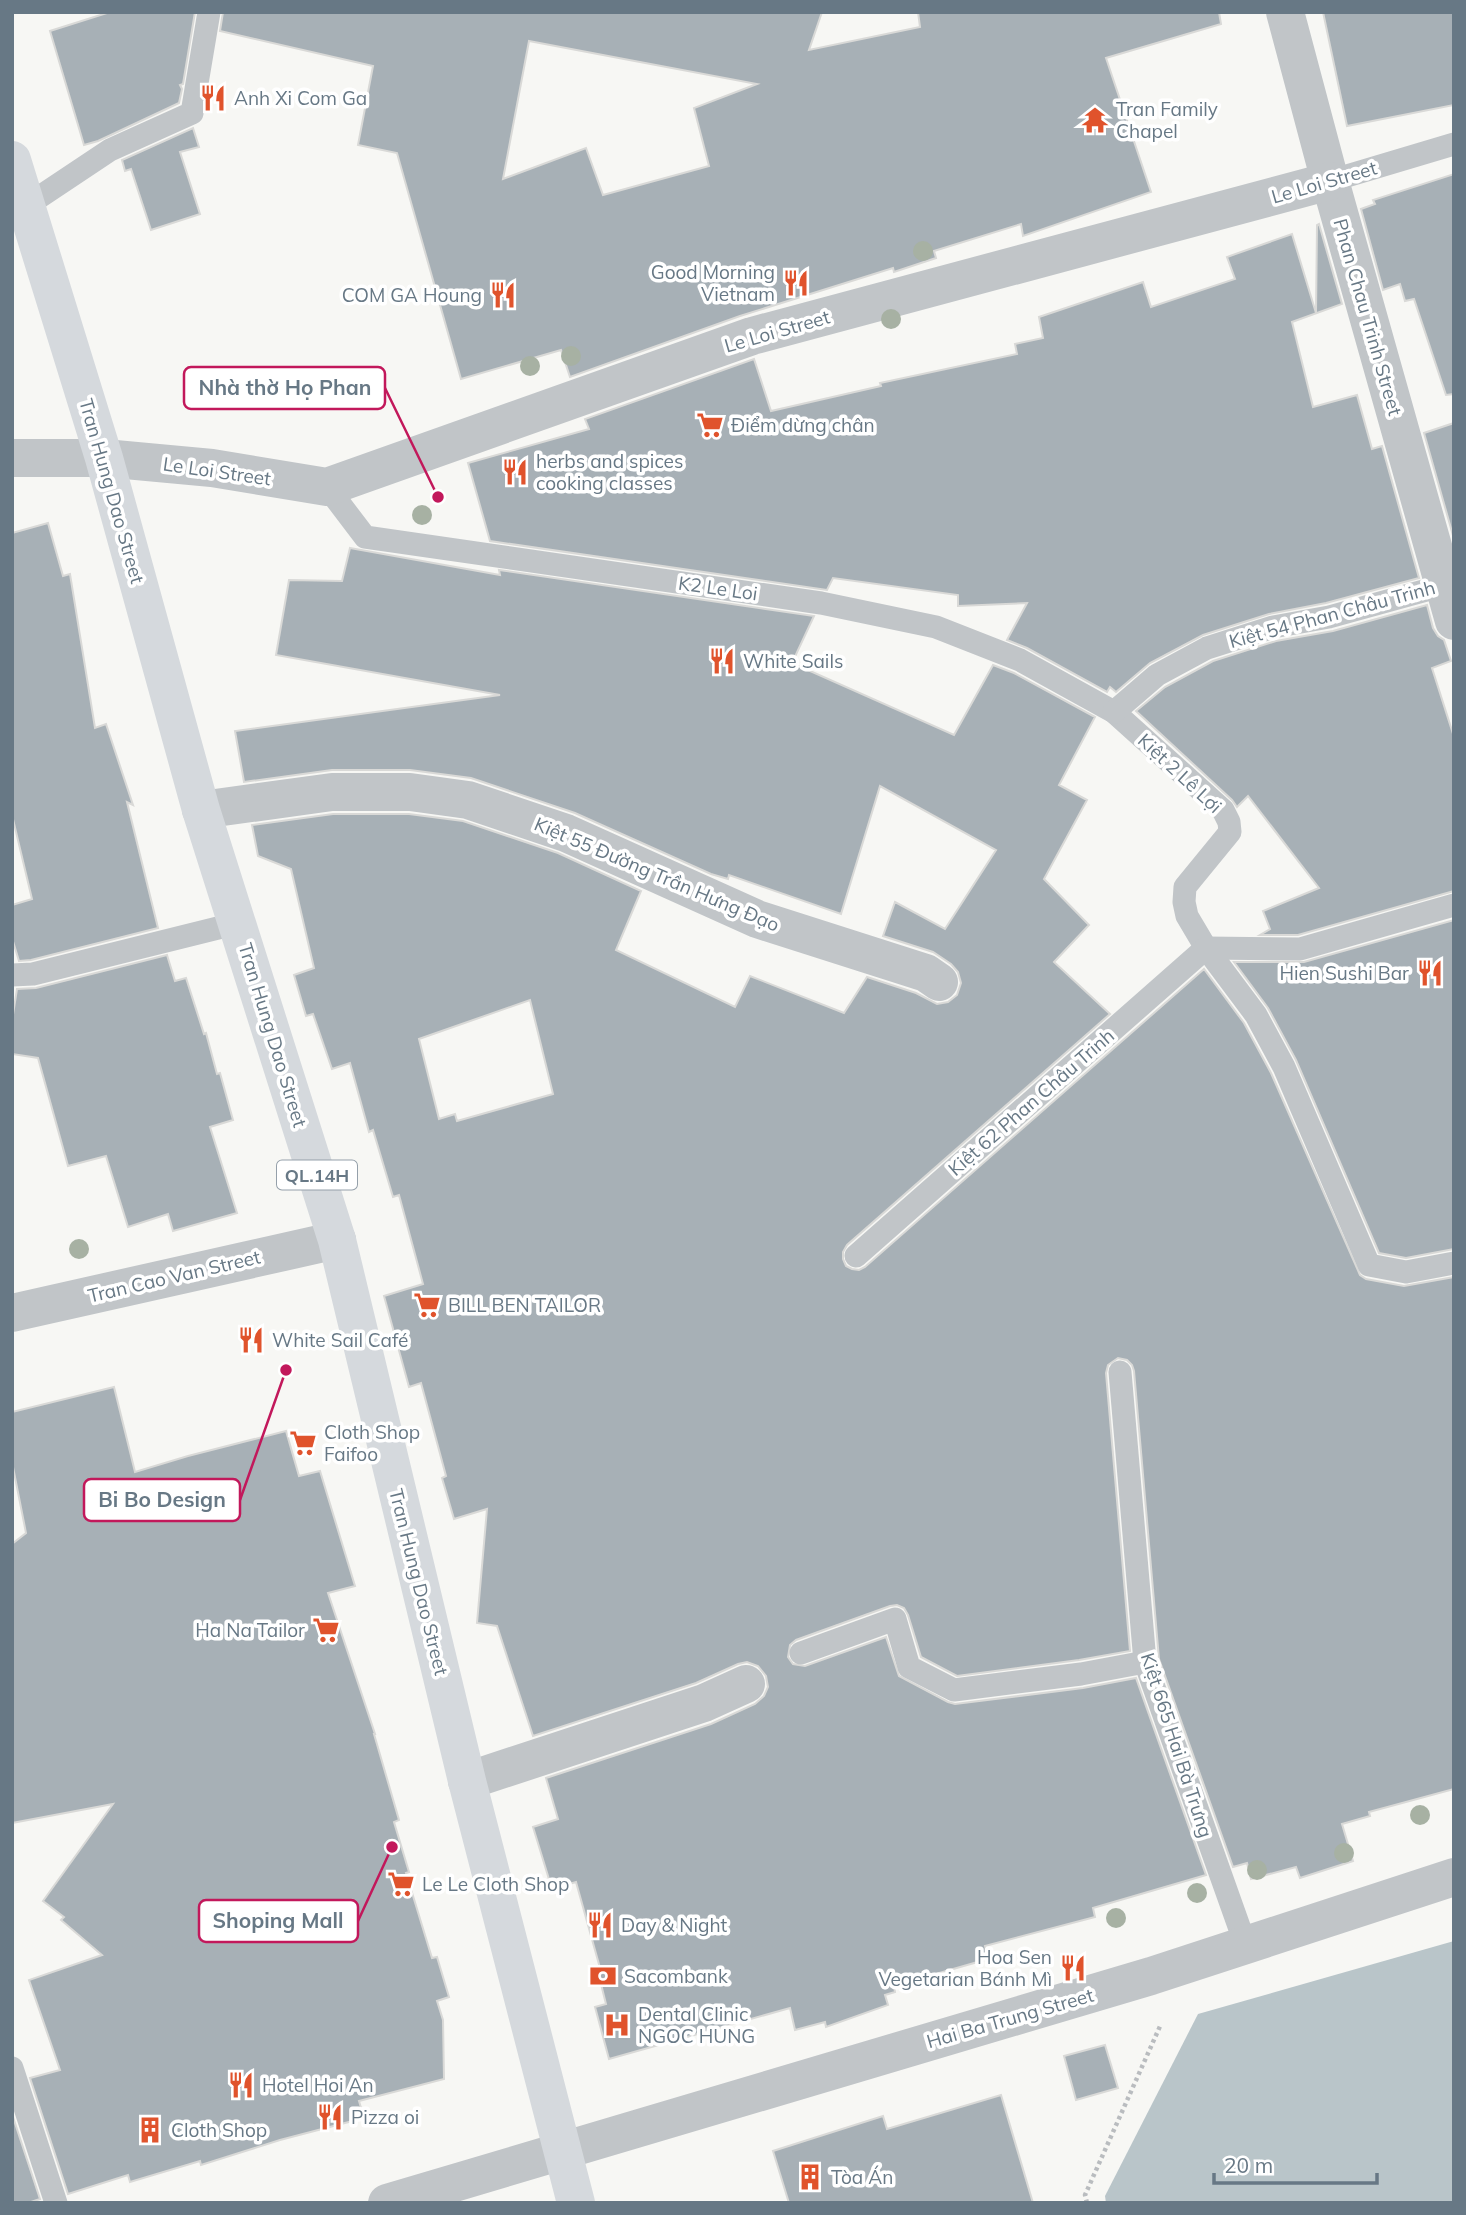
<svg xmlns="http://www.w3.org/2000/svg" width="1466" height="2215" viewBox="0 0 1466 2215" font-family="Mulish,sans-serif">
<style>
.water{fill:#b9c5c9}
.building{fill:#a7b0b6;stroke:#d9d9d7;stroke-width:2;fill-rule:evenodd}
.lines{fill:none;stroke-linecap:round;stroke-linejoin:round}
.path{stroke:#b9bcbf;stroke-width:4.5;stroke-dasharray:3.5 3.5;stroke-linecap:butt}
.service{stroke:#c1c5c8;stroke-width:23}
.minor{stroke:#c1c5c8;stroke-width:38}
.tertiary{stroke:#c1c5c8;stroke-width:38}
.primary{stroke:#d5d9dd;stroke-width:38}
.tree{fill:#a7b1a3}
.labels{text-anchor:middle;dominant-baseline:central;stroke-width:7;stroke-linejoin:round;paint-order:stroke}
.shield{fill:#fff;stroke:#95a0aa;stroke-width:2}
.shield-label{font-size:18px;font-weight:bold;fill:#677885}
.poi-label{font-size:19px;fill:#677885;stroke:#fff;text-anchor:start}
.street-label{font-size:19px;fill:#677885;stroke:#fff}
.leader{fill:none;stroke:#c2185b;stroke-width:2.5}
.callout-dot{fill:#c2185b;stroke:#fff;stroke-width:2.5}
.callout{fill:#fff;stroke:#c2185b;stroke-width:2.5}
.callout-label{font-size:21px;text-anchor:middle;font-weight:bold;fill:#677885}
</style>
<rect width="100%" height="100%" fill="#f7f7f4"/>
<path class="water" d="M1454,1941V2203H1106L1105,2196L1198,2014Z"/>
<g class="building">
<path d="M110,12H195L183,84L180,85L182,89L179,103L98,141L84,145L50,31Z"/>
<path d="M223,12H822L809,50L920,27L918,12H1219L1221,24L1106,58L1151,192L1023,236L1021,224L934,251L936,258L894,272L893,268L740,316L570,377L561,350L461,379L397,153L358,145L373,66L220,31ZM529,41L624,59L757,84L694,108L709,166L603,195L586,148L503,179Z"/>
<path d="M1323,12H1454V105L1347,126Z"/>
<path d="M193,128L199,147L180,152L200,214L151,230L131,169L125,171L122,160Z"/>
<path d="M1454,174V394L1446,395L1414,299L1405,301L1400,284L1383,290L1361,209L1375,204L1373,200Z"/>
<path d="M1319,224L1342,304L1292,322L1313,407L1357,395L1372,449L1382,446L1419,578L1326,603L1269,614L1203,635L1150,663L1116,692L1110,687L1107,692L1027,648L1007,640L1027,603L958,606V595L833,578L827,590L490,541L468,463L589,429L585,419L754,359L771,411L881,386L880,383L1017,354L1015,344L1043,338L1039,317L1143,282L1151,307L1235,279L1227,257L1292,234L1316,313L1317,225Z"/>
<path d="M1454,423V539L1424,433Z"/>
<path d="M48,523L63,576L70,574L95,728L106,724L133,805L127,802L158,928L31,960L19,961L12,938V905L32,899L12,815V533Z"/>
<path d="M350,548L500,575L499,570L814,616L792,663L954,735L993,665L1014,673L1095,717L1059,785L1087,800L1044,879L1089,925L1054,962L1110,1014L847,1245L843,1252V1259L846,1266L852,1269L859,1270L865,1267L1204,969L1244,1023L1271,1073L1360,1275L1366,1279L1404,1286L1454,1277V1789L1369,1812L1370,1816L1342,1824L1353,1861L1300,1878L1296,1867L1251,1879L1247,1863L1233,1867L1159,1659L1134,1371L1132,1365L1127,1360L1118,1358L1108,1365L1106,1373L1130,1651L1079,1660L957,1676L921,1657L908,1615L904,1608L897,1605L890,1606L796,1640L790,1645L788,1657L793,1664L805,1666L886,1637L899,1676L948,1702L955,1704L1083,1688L1136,1678L1206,1875L1093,1908L1095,1917L985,1946L988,1959L894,1986L895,1992L885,1995L888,2005L826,2027L825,2022L795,2030L790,2008L609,2059L595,2007L606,2004L597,1968H600L576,1882L552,1889L533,1827L558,1819L546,1778L711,1724L755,1704L764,1696L768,1687L766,1676L758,1666L747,1662L738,1664L696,1683L533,1736L497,1626L477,1623L487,1509L454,1519L442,1478L446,1476L421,1383L409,1387L384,1296L423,1284L399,1195L393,1197L373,1130L369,1132L350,1063L332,1069L313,1014L306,1016L294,975L314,968L291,869L258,856L252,825L333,814H409L463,821L558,853L641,891L616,950L735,1007L750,976L844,1013L867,977L916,993L937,1004L948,1002L957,995L961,983L958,972L951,964L933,952L883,936L895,902L945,929L996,850L880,786L841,914L729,875L728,879L711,874L575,813L471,778L410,770H332L244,782L235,731L500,695L276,655L289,580L342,581ZM530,1000L553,1094L457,1121L455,1114L439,1119L419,1039Z"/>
<path d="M1427,605L1433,628L1438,636L1444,640L1451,661L1432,668L1454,737V891L1298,935H1260L1270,929L1263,911L1319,888L1248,796L1237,807L1232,800L1136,711L1165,687L1213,661L1276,641L1333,631Z"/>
<path d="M1454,920V1249L1406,1258L1379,1253L1296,1060L1268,1008L1234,962H1304Z"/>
<path d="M167,955L175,981L186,978L204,1034L206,1033L217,1074L220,1073L233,1120L210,1127L237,1213L173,1231L168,1214L128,1227L106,1156L68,1166L38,1058L12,1054V1021L17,989L36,988Z"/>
<path d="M114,1387L135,1472L188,1456L286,1431L299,1476L320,1471L355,1586L328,1593L375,1734H374L399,1820L394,1822L409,1872L406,1873L432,1958L437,1957L449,1997L437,2001L443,2020L444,2079L359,2101L364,2118L280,2140L201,2165L200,2161L130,2182L128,2175L68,2194L30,2078L60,2070L29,1980L102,1955L61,1920L64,1917L43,1901L113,1804L12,1823V1544L26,1533L12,1462V1412Z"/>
<path d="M1105,2045L1118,2088L1076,2100L1064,2056Z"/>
<path d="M1001,2095L1033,2203H789L773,2151L883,2116L887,2129Z"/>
<path d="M12,2114L40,2199L28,2203H12Z"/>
</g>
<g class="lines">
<path class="path" d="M1087,2203L1085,2195L1161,2024"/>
<g class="service">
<path d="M1330,181L1454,144"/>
<path d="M26,206L110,150L192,113L209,12"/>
<path d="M327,487L365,537L821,603L936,627L1020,660L1114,712L1223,810L1229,822L1230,832L1185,887L1184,902L1187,916L1206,948L1256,1015L1284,1067L1369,1265L1406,1272L1454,1263"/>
<path d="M1114,712L1157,675L1207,648L1273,627L1329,617L1445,585"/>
<path d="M12,975L33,974L238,923"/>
<path d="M856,1256L1206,948L1300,949L1454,905"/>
<path d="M1120,1372L1145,1662L1246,1946"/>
<path d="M801,1653L895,1619L909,1667L954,1690L1081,1674L1145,1662"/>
<path d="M12,2068L56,2203"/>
</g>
<g class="minor">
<path d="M1285,12L1330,181L1454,621"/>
<path d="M104,458L212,468L327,487L752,336L1330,181"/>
<path d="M201,810L332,792H410L468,800L566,833L757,919L926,973L939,982"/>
<path d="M12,1313L337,1240"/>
<path d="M467,1781L704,1703L746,1684"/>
</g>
<g class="tertiary">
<path d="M12,458H104"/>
<path d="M387,2203L1151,1976L1454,1877"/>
</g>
<path class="primary" d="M12,160L104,458L201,810L337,1240L467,1781L576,2203"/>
</g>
<g class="tree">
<circle cx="923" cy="251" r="10"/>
<circle cx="891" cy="319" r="10"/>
<circle cx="571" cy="356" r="10"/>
<circle cx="530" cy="366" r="10"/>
<circle cx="422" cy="515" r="10"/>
<circle cx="79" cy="1249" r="10"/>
<circle cx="1420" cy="1815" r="10"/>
<circle cx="1344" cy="1853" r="10"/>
<circle cx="1257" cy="1870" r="10"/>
<circle cx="1197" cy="1893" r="10"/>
<circle cx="1116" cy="1918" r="10"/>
</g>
<defs>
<g id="restaurant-bare" transform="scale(2.1)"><path d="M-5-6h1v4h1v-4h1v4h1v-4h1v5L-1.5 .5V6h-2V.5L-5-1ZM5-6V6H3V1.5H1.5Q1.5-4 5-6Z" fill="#e0532c" stroke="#fff" stroke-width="2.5" paint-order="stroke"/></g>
<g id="temple-bare" transform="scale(2.1)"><path d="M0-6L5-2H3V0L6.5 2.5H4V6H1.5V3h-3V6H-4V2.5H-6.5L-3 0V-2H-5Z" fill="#e0532c" stroke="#fff" stroke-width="2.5" paint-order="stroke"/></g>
<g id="supermarket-bare" transform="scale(2.1)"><path d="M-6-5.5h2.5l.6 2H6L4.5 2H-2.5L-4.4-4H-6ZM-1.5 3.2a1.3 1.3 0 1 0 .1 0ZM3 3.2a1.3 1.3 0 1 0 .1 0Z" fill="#e0532c" stroke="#fff" stroke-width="2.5" paint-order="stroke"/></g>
<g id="bank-bare" transform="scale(2.1)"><path d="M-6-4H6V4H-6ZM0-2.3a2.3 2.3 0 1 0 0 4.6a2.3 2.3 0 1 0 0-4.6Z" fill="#e0532c" stroke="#fff" stroke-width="2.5" paint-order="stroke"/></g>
<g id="hospital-bare" transform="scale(2.1)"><path d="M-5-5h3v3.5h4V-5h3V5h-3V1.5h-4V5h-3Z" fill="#e0532c" stroke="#fff" stroke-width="2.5" paint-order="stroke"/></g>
<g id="building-bare" transform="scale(2.1)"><path d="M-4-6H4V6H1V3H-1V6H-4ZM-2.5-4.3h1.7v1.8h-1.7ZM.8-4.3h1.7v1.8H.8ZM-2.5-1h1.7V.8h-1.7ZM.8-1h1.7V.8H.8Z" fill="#e0532c" stroke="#fff" stroke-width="2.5" paint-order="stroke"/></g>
</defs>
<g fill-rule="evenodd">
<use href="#restaurant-bare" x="213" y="98"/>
<use href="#temple-bare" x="1095" y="120"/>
<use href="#restaurant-bare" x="796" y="283"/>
<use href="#restaurant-bare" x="503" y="295"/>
<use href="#supermarket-bare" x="710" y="425"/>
<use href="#restaurant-bare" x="515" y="472"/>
<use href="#restaurant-bare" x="722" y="661"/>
<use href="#restaurant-bare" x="1430" y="973"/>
<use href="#supermarket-bare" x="427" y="1305"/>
<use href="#restaurant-bare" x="251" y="1340"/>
<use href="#supermarket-bare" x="303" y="1443"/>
<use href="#supermarket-bare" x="326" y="1630"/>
<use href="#supermarket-bare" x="401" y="1884"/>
<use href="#restaurant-bare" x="600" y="1925"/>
<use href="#restaurant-bare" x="1073" y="1968"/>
<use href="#bank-bare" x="603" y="1976"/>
<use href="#hospital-bare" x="617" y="2025"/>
<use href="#restaurant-bare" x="241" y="2085"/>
<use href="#restaurant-bare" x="330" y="2117"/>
<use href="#building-bare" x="150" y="2130"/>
<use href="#building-bare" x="810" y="2177"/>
</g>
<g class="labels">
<rect class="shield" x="277" y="1160.5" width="80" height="29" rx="5"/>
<g class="shield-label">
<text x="317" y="1175">QL.14H</text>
</g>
<g class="poi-label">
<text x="234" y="98">Anh Xi Com Ga</text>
<text x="1116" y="109">Tran Family<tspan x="1116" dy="22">Chapel</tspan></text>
<text x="775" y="272" text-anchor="end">Good Morning<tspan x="775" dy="22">Vietnam</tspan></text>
<text x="482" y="295" text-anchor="end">COM GA Houng</text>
<text x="731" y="425">Điểm dừng chân</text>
<text x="536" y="461">herbs and spices<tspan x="536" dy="22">cooking classes</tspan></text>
<text x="743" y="661">White Sails</text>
<text x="1409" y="973" text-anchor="end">Hien Sushi Bar</text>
<text x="448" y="1305">BILL BEN TAILOR</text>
<text x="272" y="1340">White Sail Café</text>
<text x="324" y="1432">Cloth Shop<tspan x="324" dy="22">Faifoo</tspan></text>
<text x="305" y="1630" text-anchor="end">Ha Na Tailor</text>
<text x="422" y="1884">Le Le Cloth Shop</text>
<text x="621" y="1925">Day &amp; Night</text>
<text x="1052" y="1957" text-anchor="end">Hoa Sen<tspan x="1052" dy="22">Vegetarian Bánh Mì</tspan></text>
<text x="624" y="1976">Sacombank</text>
<text x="638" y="2014">Dental Clinic<tspan x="638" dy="22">NGOC HUNG</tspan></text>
<text x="262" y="2085">Hotel Hoi An</text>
<text x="351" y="2117">Pizza oi</text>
<text x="171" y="2130">Cloth Shop</text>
<text x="831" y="2177">Tòa Án</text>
</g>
<g class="street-label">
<text transform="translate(1324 182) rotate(-16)">Le Loi Street</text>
<text transform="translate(1368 317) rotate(74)">Phan Chau Trinh Street</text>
<text transform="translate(777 331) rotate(-16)">Le Loi Street</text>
<text transform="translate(217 471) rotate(8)">Le Loi Street</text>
<text transform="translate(112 491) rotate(74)">Tran Hung Dao Street</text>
<text transform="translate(718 588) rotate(8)">K2 Le Loi</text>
<text transform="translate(1332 614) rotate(-15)">Kiệt 54 Phan Châu Trinh</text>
<text transform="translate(1180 773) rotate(43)">Kiệt 2 Lê Lợi</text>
<text transform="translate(657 874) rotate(23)">Kiệt 55 Đường Trần Hưng Đạo</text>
<text transform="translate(273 1035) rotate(73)">Tran Hung Dao Street</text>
<text transform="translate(1031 1102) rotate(-41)">Kiệt 62 Phan Châu Trinh</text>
<text transform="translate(174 1276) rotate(-13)">Tran Cao Van Street</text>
<text transform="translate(419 1582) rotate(76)">Tran Hung Dao Street</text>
<text transform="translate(1177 1745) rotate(72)">Kiệt 665 Hai Bà Trưng</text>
<text transform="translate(1010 2018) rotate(-16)">Hai Ba Trung Street</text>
</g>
</g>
<path class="leader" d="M438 497L385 388M286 1370L240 1500M392 1847L358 1921"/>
<g class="callout-dot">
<circle cx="438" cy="497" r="7"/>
<circle cx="286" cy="1370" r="7"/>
<circle cx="392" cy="1847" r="7"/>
</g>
<g class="callout">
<rect x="184" y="367" width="201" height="42" rx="7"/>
<rect x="84" y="1479" width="156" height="42" rx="7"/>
<rect x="199" y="1900" width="159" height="42" rx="7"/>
</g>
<g class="callout-label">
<text x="285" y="395">Nhà thờ Họ Phan</text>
<text x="162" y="1507">Bi Bo Design</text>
<text x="278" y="1928">Shoping Mall</text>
</g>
<rect width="1466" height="2215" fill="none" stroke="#677885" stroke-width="28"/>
<path d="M1214 2173v10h163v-10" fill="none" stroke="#677885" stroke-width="3.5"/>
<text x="1224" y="2173" font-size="21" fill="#677885" stroke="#ffffff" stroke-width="5" paint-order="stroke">20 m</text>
</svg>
